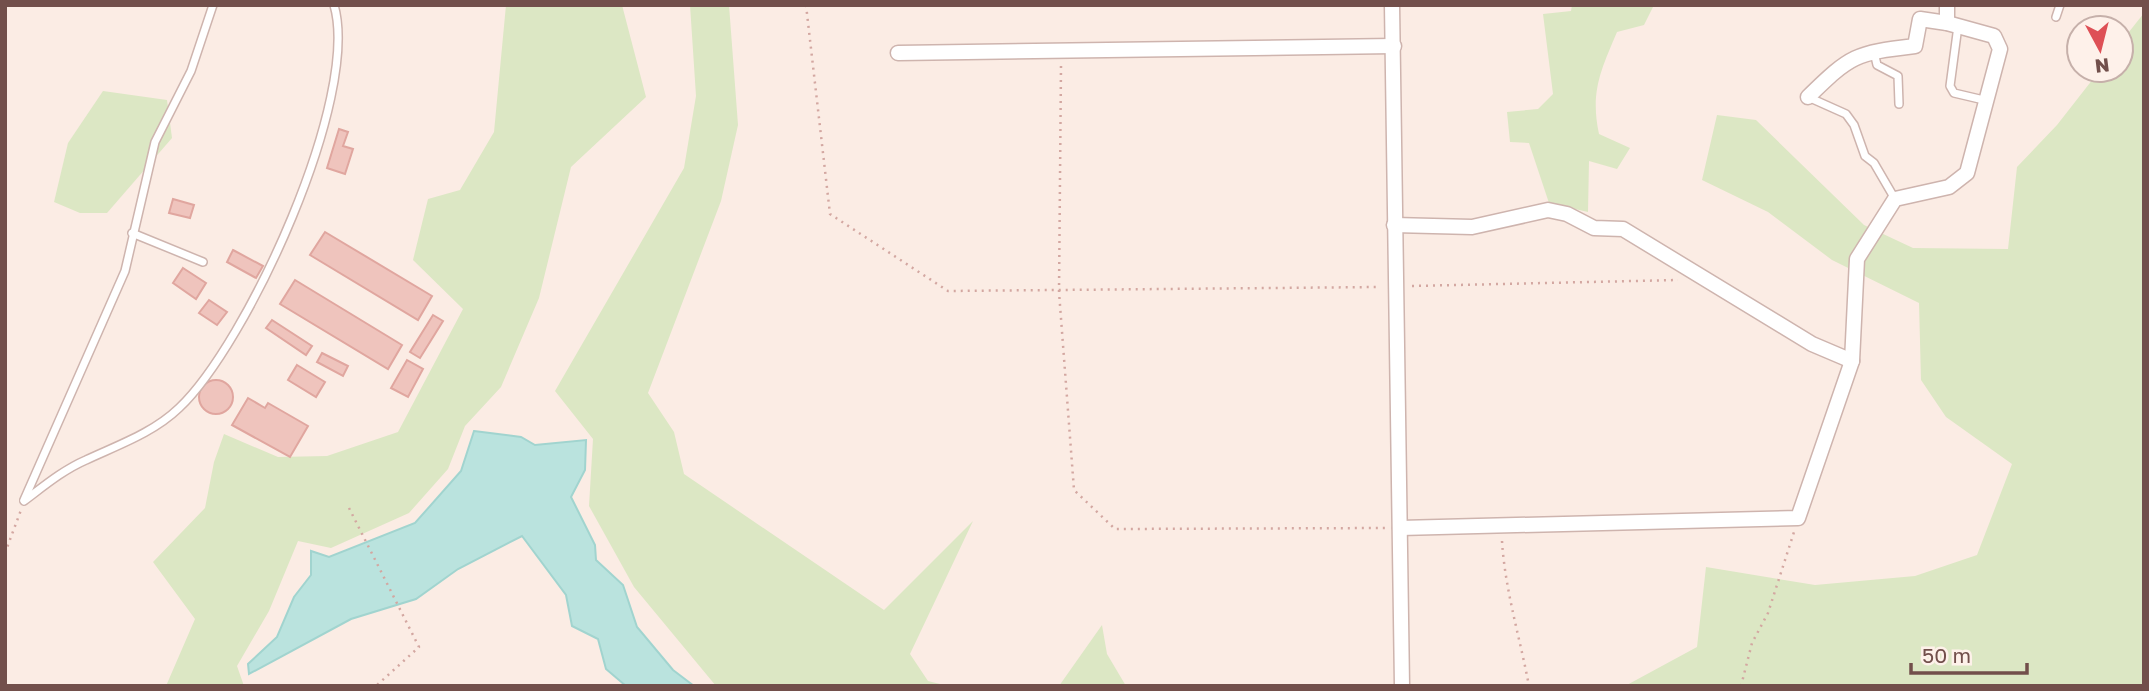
<svg xmlns="http://www.w3.org/2000/svg" width="2149" height="691" viewBox="0 0 2149 691" font-family="'Golos Text',sans-serif">
<style>
.green{fill:#dce7c4}
.water{fill:#bae3de;stroke:#a1d4cf;stroke-width:2}
.building{fill:#efc4bd;stroke:#e0a69f;stroke-width:2}
.lines{fill:none;stroke-linecap:round;stroke-linejoin:round}
.lane-casing{stroke:#ceb4ae;stroke-width:10}
.street-casing{stroke:#ceb4ae;stroke-width:17}
.path{stroke:#d3a7a1;stroke-width:2.5;stroke-dasharray:2 5;stroke-linecap:butt}
.lane{stroke:#fff;stroke-width:7}
.street{stroke:#fff;stroke-width:14}
</style>
<rect width="100%" height="100%" fill="#fbece4"/>
<g class="green">
<path d="M506,5H622L646,97L571,167L539,298L501,387L465,426L448,469L409,513L331,548L298,541L269,611L237,666L244,686H166L195,619L153,562L205,508L214,462L224,434L278,457L327,456L398,432L463,309L413,260L428,199L460,190L494,132Z"/>
<path d="M690,5H729L738,125L721,201L648,393L674,432L684,474L884,610L973,521L910,654L928,681L948,686H716L634,587L589,506L593,439L555,391L684,168L696,96Z"/>
<path d="M1572,5H1654L1644,25L1617,32C1601,70 1590,92 1599,134L1630,148L1617,169L1589,161L1588,212L1549,203L1529,143L1510,142L1507,112L1538,109L1553,94L1543,14L1571,11Z"/>
<path d="M2144,13V686H1625L1697,647L1706,567L1815,585L1915,576L1977,555L2012,464L1946,417L1921,380L1919,303L1832,260L1768,212L1702,180L1717,115L1756,120L1864,225L1913,248L2008,249L2017,167L2057,125L2100,70H2121V42Z"/>
<path d="M103,91L167,100L172,138L107,213H80L54,202L68,143Z"/>
<path d="M1102,625L1107,654L1126,686H1059Z"/>
</g>
<path class="water" d="M474,431L521,437L535,445L586,440L585,470L571,497L595,545L596,560L623,585L637,627L673,670L694,686H626L606,669L598,639L572,626L566,595L522,536L458,569L416,599L351,619L249,674L248,664L277,637L294,597L311,575V551L329,557L415,523L461,471Z"/>
<g class="building">
<path d="M339,129L348,132L343,146L353,149L345,174L327,168Z"/>
<path d="M173,199L194,205L190,218L169,213Z"/>
<path d="M325,232L432,296L418,320L310,255Z"/>
<path d="M233,250L263,266L256,278L227,262Z"/>
<path d="M183,268L206,283L196,299L173,283Z"/>
<path d="M295,280L402,345L388,369L280,304Z"/>
<path d="M209,300L227,312L217,325L199,313Z"/>
<path d="M433,315L443,321L420,358L410,352Z"/>
<path d="M272,320L312,346L306,355L266,328Z"/>
<path d="M322,353L348,366L343,376L317,362Z"/>
<path d="M407,360L423,369L408,397L391,388Z"/>
<path d="M297,365L325,382L316,397L288,380Z"/>
<circle cx="216" cy="397" r="17"/>
<path d="M248,398L265,408L268,403L308,426L290,457L232,425Z"/>
</g>
<g class="lines">
<g class="lane-casing">
<g id="lane">
<path d="M2056,17L2060,5"/>
<path d="M1958,26L1950,86L1954,93L1988,101"/>
<path d="M1874,52L1877,65L1898,76L1899,104"/>
<path d="M1808,97L1846,114L1854,125L1865,156L1874,163L1895,199"/>
<path d="M132,233L203,262"/>
<path d="M24,500L125,271L155,142L191,71L213,5"/>
<path d="M24,501C44,486 63,470 86,460C118,445 153,433 179,408C247,344 361,97 334,5"/>
</g>
</g>
<g class="street-casing">
<g id="street">
<path d="M1392,5L1402,686"/>
<path d="M1947,23V5"/>
<path d="M898,53L1394,46"/>
<path d="M1394,225L1472,227L1548,210L1567,214L1594,228L1623,229L1812,344L1852,361"/>
<path d="M1400,528L1798,518L1852,361L1857,259L1895,199L1949,187L1967,173L2000,49L1994,36L1947,23L1920,19L1915,46C1855,53 1851,55 1808,97"/>
</g>
</g>
<g class="path">
<path d="M806,5L830,214L948,291L1380,287"/>
<path d="M1061,66L1059,292L1074,490L1115,529L1386,528"/>
<path d="M1412,286L1678,280"/>
<path d="M349,508L419,647L376,686"/>
<path d="M1502,541C1505,590 1520,638 1529,686"/>
<path d="M5,553L21,510"/>
<path d="M1741,686L1752,643L1768,613L1794,532"/>
</g>
<use href="#lane" class="lane"/>
<use href="#street" class="street"/>
</g>
<rect width="2149" height="691" fill="none" stroke="#724f4b" stroke-width="14"/>
<g transform="translate(2100 49) rotate(173)"><circle r="33" fill="#fef1ea" stroke="#c6b0aa" stroke-width="2"/>
<path d="M0-5L12 26L0 18L-12 26Z" fill="#de5056"/>
<text y="-10" font-size="19" font-weight="bold" text-anchor="middle" fill="#724f4b">N</text>
</g>
<path d="M1911 663v10h116v-10" fill="none" stroke="#724f4b" stroke-width="3.5"/>
<text x="1922" y="663" font-size="21" fill="#724f4b" stroke="#fef1ea" stroke-width="5" paint-order="stroke">50 m</text>
</svg>
